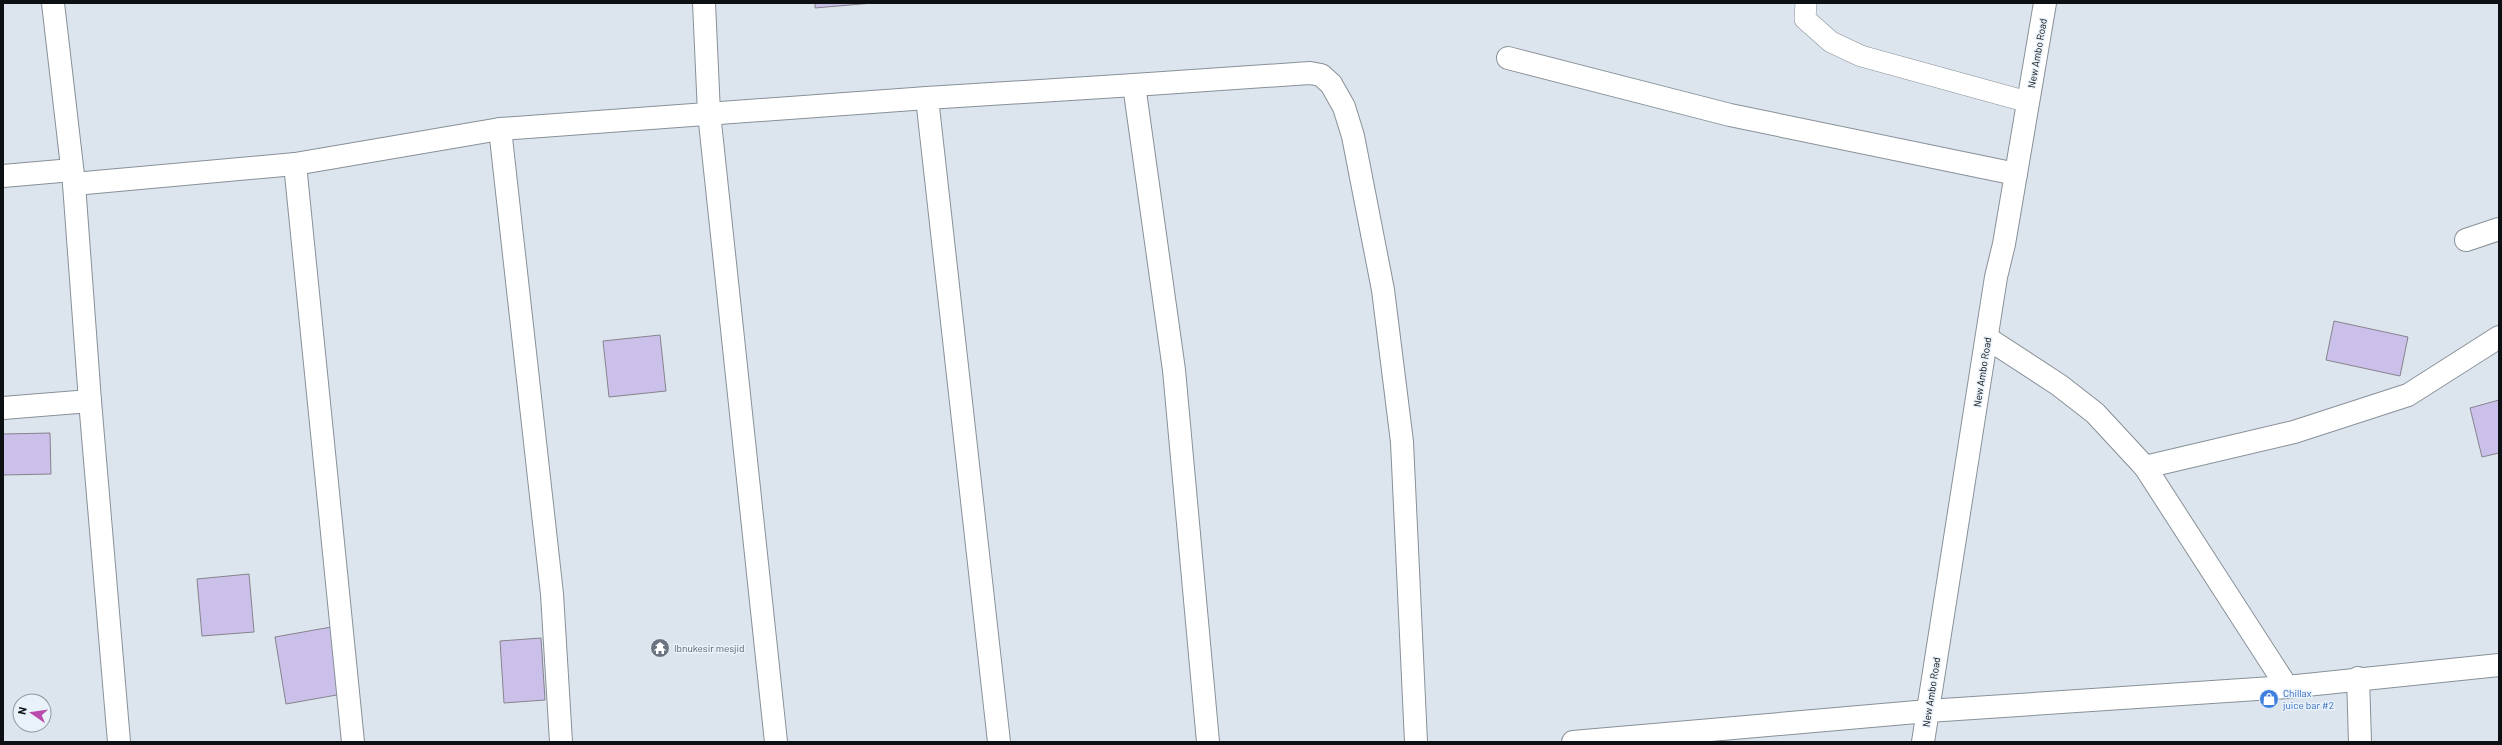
<svg xmlns="http://www.w3.org/2000/svg" width="2502" height="745" viewBox="0 0 2502 745" font-family="Barlow,sans-serif">
<style>
.building{fill:#cbc0ea;stroke:#86838d}
.lines{fill:none;stroke-linecap:round;stroke-linejoin:round}
.service-casing{stroke:#889098;stroke-width:22}
.minor-casing{stroke:#889098;stroke-width:24}
.tertiary-casing{stroke:#889098;stroke-width:24}
.primary-casing{stroke:#889098;stroke-width:24}
.service{stroke:#fff;stroke-width:21}
.minor{stroke:#fff;stroke-width:22}
.tertiary{stroke:#fff;stroke-width:22}
.primary{stroke:#fff;stroke-width:22}
.labels{text-anchor:middle;dominant-baseline:central;stroke-width:3;stroke-linejoin:round;paint-order:stroke}
.street-label{font-size:10px;fill:#0d1013;stroke:#e9f2fa}
.worship-label{font-size:10px;fill:#5b616d;stroke:#e9f2fa;text-anchor:start}
.shop-label{font-size:10px;fill:#366cbe;stroke:#e9f2fa;text-anchor:start}
</style>
<rect width="100%" height="100%" fill="#dce5ed"/>
<g class="building">
<path d="M815,3H873L815,8Z"/>
<path d="M2334,321L2408,337L2400,376L2326,360Z"/>
<path d="M660,335L666,391L609,397L603,341Z"/>
<path d="M2499,400V453L2482,457L2470,408Z"/>
<path d="M50,433L51,474L3,475V434Z"/>
<path d="M249,574L254,632L202,636L197,579Z"/>
<path d="M337,626L348,693L286,704L275,637Z"/>
<path d="M541,638L545,700L504,703L500,641Z"/>
</g>
<g class="lines">
<g class="service-casing">
<path id="service" d="M1806,3L1805,19L1831,42L1861,56L2028,102"/>
</g>
<g class="minor-casing">
<g id="minor">
<path d="M53,3L74,184L90,401L119,742"/>
<path d="M704,3L709,113L776,742"/>
<path d="M1508,58L1730,115L2016,174"/>
<path d="M1134,85L1310,73L1321,75L1331,84L1344,107L1353,136L1383,290L1402,442L1416,742"/>
<path d="M295,164L353,742"/>
<path d="M3,176L72,170"/>
<path d="M74,184L295,164L500,129"/>
<path d="M2466,240L2499,229"/>
<path d="M1987,338L2059,385L2095,413L2145,467L2287,687"/>
<path d="M3,408L90,401"/>
<path d="M2145,467L2294,432L2408,395L2499,337"/>
<path d="M2358,678L2360,742"/>
<path d="M1928,711L2287,687L2499,665"/>
<path d="M561,742L552,594L500,129L927,98"/>
<path d="M999,742L927,98L1134,85L1174,370L1208,742"/>
</g>
</g>
<g class="tertiary-casing">
<path id="tertiary" d="M1573,742L1928,711"/>
</g>
<g class="primary-casing">
<path id="primary" d="M1923,742L1996,277L2004,244L2045,3"/>
</g>
<use href="#service" class="service"/>
<use href="#minor" class="minor"/>
<use href="#tertiary" class="tertiary"/>
<use href="#primary" class="primary"/>
</g>
<defs>
<g id="temple-disc" transform="scale(1)"><circle r="9.5" fill="#6b7280" stroke="#e9f2fa"/><path d="M0-6L5-2H3V0L6.5 2.5H4V6H1.5V3h-3V6H-4V2.5H-6.5L-3 0V-2H-5Z" fill="#fff"/></g>
<g id="shop-disc" transform="scale(1)"><circle r="9.5" fill="#3f7fe0" stroke="#e9f2fa"/><path d="M-5-2.5h2.3a2.7 3.5 0 0 1 5.4 0H5L5.5 6h-11ZM-1.5-2.5h3a1.5 2.3 0 0 0-3 0Z" fill="#fff"/></g>
</defs>
<g fill-rule="evenodd">
<use href="#temple-disc" x="660" y="648"/>
<use href="#shop-disc" x="2269" y="699"/>
</g>
<g class="labels">
<g class="street-label">
<text transform="translate(2037 53) rotate(-80)">New Ambo Road</text>
<text transform="translate(1982 372) rotate(-81)">New Ambo Road</text>
<text transform="translate(1931 692) rotate(-81)">New Ambo Road</text>
</g>
<g class="worship-label">
<text x="674" y="648">Ibnukesir mesjid</text>
</g>
<g class="shop-label">
<text x="2283" y="693">Chillax<tspan x="2283" dy="12">juice bar #2</tspan></text>
</g>
</g>
<rect width="2502" height="745" fill="none" stroke="#0d1013" stroke-width="8"/>
<g transform="translate(32 713) rotate(283)"><circle r="19" fill="#e9f2fa" stroke="#91989e"/>
<path d="M0-3L7 15L0 10L-7 15Z" fill="#b94cac"/>
<text y="-6" font-size="11" font-weight="bold" text-anchor="middle" fill="#0d1013">N</text>
</g>
</svg>
